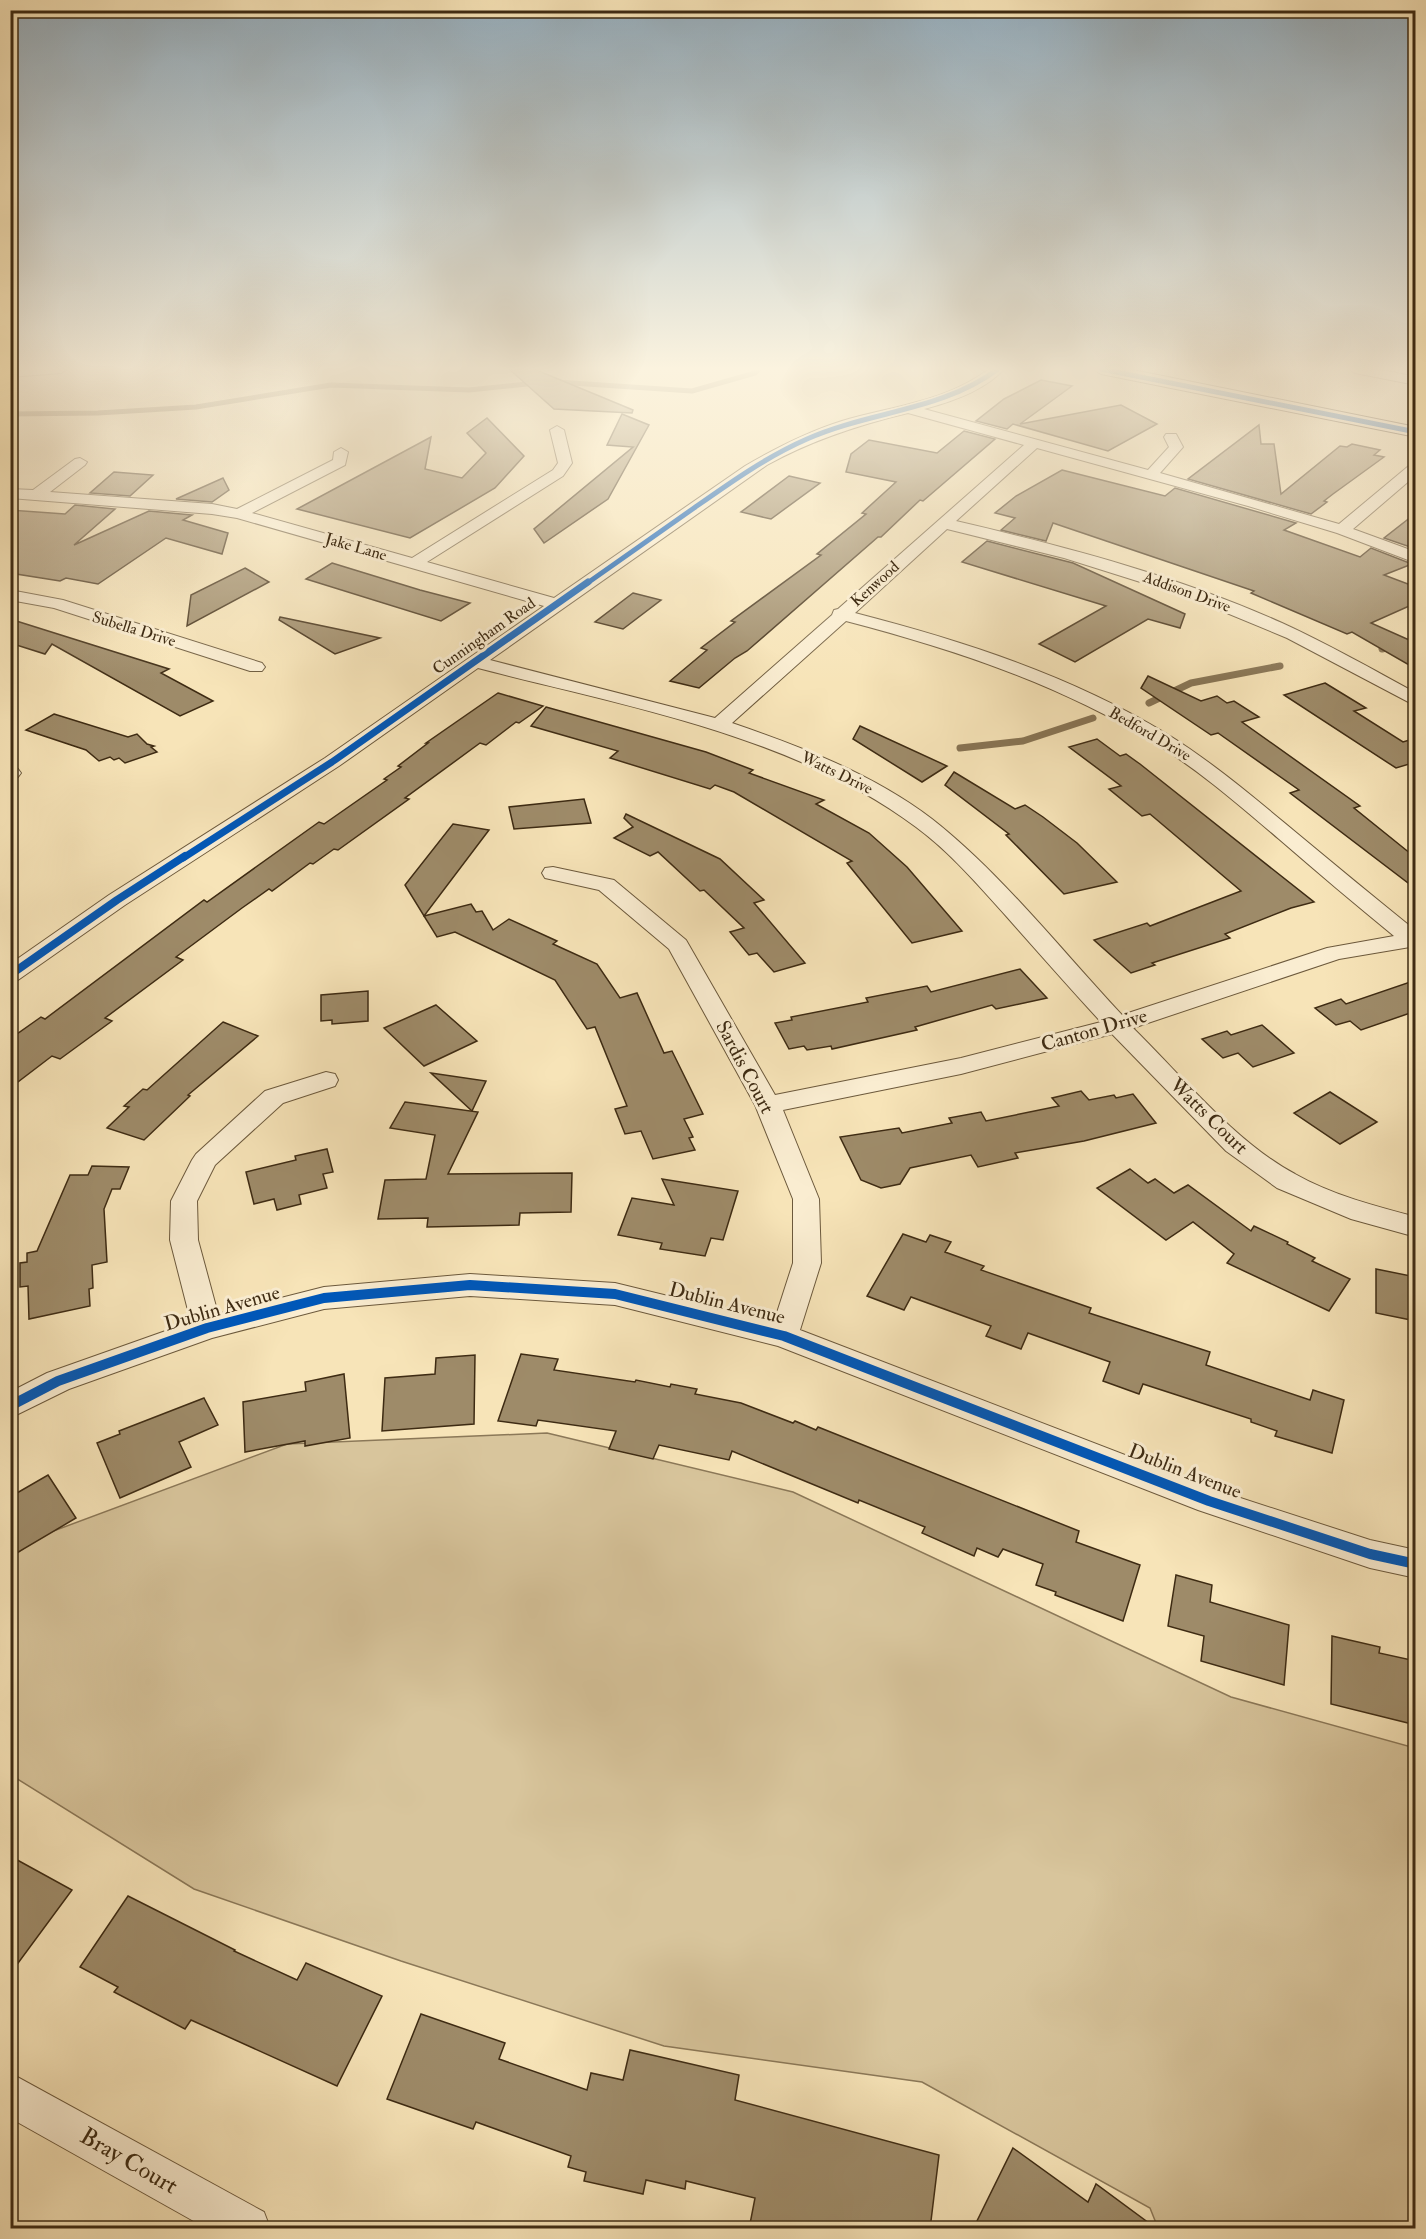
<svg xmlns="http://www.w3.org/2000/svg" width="1426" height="2239" viewBox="0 0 1426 2239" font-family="'IM FELL Double Pica',serif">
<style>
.green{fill:#d8c59c;stroke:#8b7858;stroke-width:1.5}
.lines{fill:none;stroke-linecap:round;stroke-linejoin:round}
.stream-far1{stroke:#877454;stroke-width:5}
.stream{stroke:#877454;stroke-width:7}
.building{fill:#9e8b69;stroke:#3e2b13;stroke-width:1.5}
.street-casing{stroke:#6c593c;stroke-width:2}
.secondary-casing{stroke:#3e2b13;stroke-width:2}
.street{fill:#faedd1;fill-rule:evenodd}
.secondary{fill:#faedd1;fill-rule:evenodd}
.cycleway-far3-casing{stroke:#faedd1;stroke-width:8}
.cycleway-far2-casing{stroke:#faedd1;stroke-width:10}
.cycleway-far1-casing{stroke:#faedd1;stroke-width:12}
.cycleway-casing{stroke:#faedd1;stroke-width:14}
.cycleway-far3{stroke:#0057b8;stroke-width:5}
.cycleway-far2{stroke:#0057b8;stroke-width:7}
.cycleway-far1{stroke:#0057b8;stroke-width:8}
.cycleway{stroke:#0057b8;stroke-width:10}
.labels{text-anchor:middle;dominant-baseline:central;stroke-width:6;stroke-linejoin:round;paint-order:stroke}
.far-street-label{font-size:16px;fill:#3e2b13;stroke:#faedd1}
.street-label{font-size:20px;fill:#3e2b13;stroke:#faedd1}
.near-street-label{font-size:24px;fill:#3e2b13;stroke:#faedd1}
</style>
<rect width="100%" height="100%" fill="#f7e4b8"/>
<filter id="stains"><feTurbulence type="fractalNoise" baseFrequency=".00333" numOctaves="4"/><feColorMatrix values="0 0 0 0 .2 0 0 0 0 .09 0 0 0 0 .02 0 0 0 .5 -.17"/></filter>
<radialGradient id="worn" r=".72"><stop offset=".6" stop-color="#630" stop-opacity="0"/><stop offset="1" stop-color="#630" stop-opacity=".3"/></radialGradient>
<path class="green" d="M547,1433L793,1492L1231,1697L1415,1748V2228H1158L1150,2208L922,2082L664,2046L401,1961L194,1889L11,1775V1558L40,1536L287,1444Z"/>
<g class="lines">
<g class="stream-far1">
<path d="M557,382L692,391L755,373L759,369"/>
<path d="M10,414L98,413L196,407L331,385L469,390L537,383"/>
</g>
<g class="stream">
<path d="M1382,649L1416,640"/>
<path d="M1149,703L1191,683L1280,666"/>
<path d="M960,748L1023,741L1093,718"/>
</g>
</g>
<g class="building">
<path d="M509,369H534L633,410L632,413L554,409Z"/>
<path d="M1041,380L1072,386L1020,424L1121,405L1157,424L1108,451L1013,424L1007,429L976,421L1004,399Z"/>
<path d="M622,414L649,425L608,499L544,543L534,529L633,447L607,445Z"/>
<path d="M487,418L524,456L495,488L410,538L297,509L431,437L425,469L462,478L486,453L467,433Z"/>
<path d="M1259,425L1261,444H1274L1281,494L1340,446L1347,447L1352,444L1380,450L1374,455L1384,457L1333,494L1324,501L1327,502L1311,514L1188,479Z"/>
<path d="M964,431L995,439L923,501L920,500L881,537H878L747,651L735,658L699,688L670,681L707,650L701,648L735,622L731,621L821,555L817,554L866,514L862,513L896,482L846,472L851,454L869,440L937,453Z"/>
<path d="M1062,470L1165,496L1175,488L1296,523L1284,530L1360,557L1371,548L1412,564L1384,575L1416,587V603L1371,623L1416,643V669L1352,632L1347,634L1251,593L1254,591L1053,523L1046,541L1001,530L1015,518L995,513L1016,496Z"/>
<path d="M114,472L153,475L130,496L90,493Z"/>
<path d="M789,476L820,483L771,519L741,512Z"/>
<path d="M223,478L229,490L212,502L176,499Z"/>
<path d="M75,505L115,509L74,545L149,511L192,515L183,520L228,533L222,554L166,538L98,584L66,578L60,581L10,573V510L65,514Z"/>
<path d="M1416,513V549L1384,538Z"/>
<path d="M987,541L1073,563L1185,614L1180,628L1148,619L1075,662L1039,644L1106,606L962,562Z"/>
<path d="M332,563L420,590L470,603L441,621L306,579Z"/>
<path d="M245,568L269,582L187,626L191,595Z"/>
<path d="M633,593L661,600L623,629L595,622Z"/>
<path d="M280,617L380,638L335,654L279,620Z"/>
<path d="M10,619L169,669L161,673L213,701L180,716L52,644L45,654L10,643Z"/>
<path d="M1148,676L1201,701L1217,696L1227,703L1234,701L1259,717L1242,722L1360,806L1354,808L1416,858V889L1290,793L1299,790L1218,733L1211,735L1141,688Z"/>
<path d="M1325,683L1366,708L1354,711L1403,742L1416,738V762L1396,768L1284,695Z"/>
<path d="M498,693L543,706L519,723L516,722L486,745L480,743L405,798L409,799L338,850L334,849L313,864L310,863L272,891L269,889L242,908L176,957L183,960L105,1018L112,1021L60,1059L52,1056L10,1088V1039L41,1017L45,1019L204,900L207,902L319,822L324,824L387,780L384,779L401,767L398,766L428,743H426Z"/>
<path d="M546,707L706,752L753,770L749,773L824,800L816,804L869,833L907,867L962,931L912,943L847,863L852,861L734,792L715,785L710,789L610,758L618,751L531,726Z"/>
<path d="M54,714L128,737L137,734L147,744L154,746L151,747L157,752L125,763L119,758L114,760L110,757L99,761L86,750L26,730Z"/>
<path d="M860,726L947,766L922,782L853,739Z"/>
<path d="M1097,739L1120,756L1126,754L1140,764L1314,902L1291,908L1225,934L1230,938L1152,963L1155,965L1131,973L1094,940L1147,923L1150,926L1241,891L1150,814L1142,816L1109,789L1121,786L1069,747Z"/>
<path d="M954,772L1015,809L1025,805L1043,817L1077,843L1117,882L1064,894L1006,835L1009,834L945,785Z"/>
<path d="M584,799L591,823L514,829L509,807Z"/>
<path d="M626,814L720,859L764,900L754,903L805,963L774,972L757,953L749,955L730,932L744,928L704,890L700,891L658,852L650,856L614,838L633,827L624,818Z"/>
<path d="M453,824L489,830L424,916L405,885Z"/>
<path d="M471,904L476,912L482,911L493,930L509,919L557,941L553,944L597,964L620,998L637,993L664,1053L672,1051L703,1114L684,1119L693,1137L689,1138L695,1150L653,1159L641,1131L625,1134L615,1109L627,1106L595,1027L587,1029L555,980L455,932L437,937L424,916Z"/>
<path d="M1020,969L1047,998L996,1009L992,1005L915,1027L917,1030L832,1049L831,1046L807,1050L804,1046L789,1049L775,1023L792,1020L791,1017L868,1002L866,998L927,986L931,992Z"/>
<path d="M1416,980V1011L1361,1030L1350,1021L1336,1025L1315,1008L1341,999L1346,1004Z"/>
<path d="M368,991V1021L332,1024V1020L321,1021V995Z"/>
<path d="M436,1005L477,1041L424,1066L384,1028Z"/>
<path d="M223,1022L258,1036L188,1095L190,1096L144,1140L107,1128L129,1107L124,1106L143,1089L147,1090Z"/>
<path d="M1262,1025L1294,1053L1253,1067L1238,1053L1223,1058L1202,1039L1227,1031L1231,1035Z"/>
<path d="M431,1073L486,1081L472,1111Z"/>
<path d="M1081,1091L1089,1100L1114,1095L1116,1098L1133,1094L1156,1123L1084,1141L1015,1153L1018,1158L978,1167L971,1155L910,1168L900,1184L881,1188L861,1180L840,1137L899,1128L902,1133L952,1123L949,1118L981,1112L986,1121L1059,1106L1052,1098Z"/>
<path d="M1330,1092L1377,1122L1340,1144L1294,1113Z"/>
<path d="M405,1102L478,1112L448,1174L572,1173L571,1212L520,1213L519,1225L427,1227L428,1218L378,1219L385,1180L426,1179L435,1135L390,1128Z"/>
<path d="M327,1149L333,1172L323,1174L327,1188L299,1195L301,1204L277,1210L274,1199L254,1204L246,1172L296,1160L295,1156Z"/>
<path d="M92,1166L129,1167L120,1189H112L104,1209L107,1262L92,1265L93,1288L89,1289L90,1306L29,1319L28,1286L20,1287V1263L27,1262V1253L37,1251L70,1175H88Z"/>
<path d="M1130,1169L1148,1183L1155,1179L1174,1193L1188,1185L1251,1231L1254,1226L1288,1242L1287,1244L1315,1258L1312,1261L1350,1279L1329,1311L1227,1263L1234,1254L1193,1222L1166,1240L1097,1188Z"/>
<path d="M662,1179L738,1191L723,1240L711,1238L705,1256L660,1249L662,1243L618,1235L632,1198L674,1205Z"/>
<path d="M903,1234L926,1242L930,1235L951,1242L945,1252L984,1266L981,1270L1091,1308L1089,1313L1210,1352L1206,1365L1310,1400L1313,1390L1344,1400L1332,1453L1275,1436L1277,1431L1251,1422V1419L1143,1384L1139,1394L1103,1381L1110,1362L1028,1333L1021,1349L986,1336L991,1326L911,1297L904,1310L867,1296Z"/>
<path d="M1376,1269L1416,1277V1321L1376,1313Z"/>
<path d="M521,1354L558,1359L554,1370L635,1382L636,1380L670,1387L671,1384L697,1389L695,1394L741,1403L793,1423L795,1421L816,1430L818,1427L1079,1531L1076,1542L1140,1565L1123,1621L1055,1595L1056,1592L1036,1585L1043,1564L1003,1549L998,1557L977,1548L974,1556L922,1533L925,1527L859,1500L858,1503L732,1451L729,1460L659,1445L653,1459L609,1449L616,1431L538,1420L536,1426L498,1421Z"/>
<path d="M475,1355L474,1424L382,1431L385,1378L435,1374L436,1358Z"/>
<path d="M344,1374L350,1438L305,1446V1441L245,1452L243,1402L306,1391L305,1382Z"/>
<path d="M204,1398L218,1425L179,1442L191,1467L120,1498L97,1443L120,1434L119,1431Z"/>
<path d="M48,1475L76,1518L10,1557V1497Z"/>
<path d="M1176,1575L1212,1585L1210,1602L1289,1625L1284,1685L1201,1661L1204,1636L1168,1626Z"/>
<path d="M1332,1636L1380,1647L1379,1653L1416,1661V1725L1331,1704Z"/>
<path d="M10,1856L72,1890L10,1974Z"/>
<path d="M128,1896L235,1950L234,1951L297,1980L306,1963L382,1996L337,2086L191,2020L185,2029L114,1992L118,1987L80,1967Z"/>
<path d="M421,2014L505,2043L499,2059L587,2090L591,2073L623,2080L630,2050L739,2075L735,2100L939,2155L930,2229H749L755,2198L686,2181L685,2189L646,2180L643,2194L584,2181L586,2172L568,2167L571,2156L476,2122L473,2129L387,2099Z"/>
<path d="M1013,2148L1088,2202L1096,2184L1157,2229H973Z"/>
</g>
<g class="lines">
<g class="street-casing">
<g id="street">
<path d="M10,369H67L61,373L10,377Z"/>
<path d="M989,369H1004C984,391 951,402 924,409L1148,470L1169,447L1164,437L1166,434H1176L1183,447L1160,473L1339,524L1411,464L1416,463V475L1353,529L1416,552V563L1337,533L1248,506L1037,448L956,521C1067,547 1178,576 1282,623C1328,644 1372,669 1416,693V706L1287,638L1188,597L1064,558L947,529L855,613C963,641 1070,675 1167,734C1212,762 1252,796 1293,830C1334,864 1375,898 1416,931V946L1339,959L1133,1028C1182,1076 1235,1142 1295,1174C1332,1195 1375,1206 1416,1217V1237L1351,1219L1277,1188L1226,1151L1112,1034L961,1074L783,1110L819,1199L821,1263L800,1330L1216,1490L1370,1540L1416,1550V1578L1370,1568L1198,1510L778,1346L615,1305L470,1296L324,1309L212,1338L69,1389L10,1418V1392L47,1373L191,1322L170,1240L171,1201L192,1160L196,1154L265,1091L326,1072L335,1074L338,1080L335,1086L283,1103L215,1165L197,1201L198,1240L218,1314L324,1287L470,1274L615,1283L774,1322L793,1263V1199L755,1105L669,949L599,890L545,878L542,873L545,868L553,867L614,880L686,940L775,1095L961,1058L1101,1022C1069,987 1038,952 1007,917C978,885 950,852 916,827C793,735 624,706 478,668L339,766L125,905L18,980L10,982V964L109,895L325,758L544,606L237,518L212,514L10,498V489L33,490L75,459L80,458L87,462L85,465L50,492L212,504L237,509L333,460L334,452L341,448L348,452L345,465L252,513L412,558L553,470L558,463L550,430L557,426L564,430L572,463L563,476L427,562L554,598L745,466C776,448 807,432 842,421C892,406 946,402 989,369ZM908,413L1024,445L838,609L834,610L832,615L715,718L490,660L767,465C812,440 858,425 908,413ZM846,621C953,649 1059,684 1153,742C1199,770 1239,805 1279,839C1317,872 1355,904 1394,936L1327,948L1122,1015C1062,951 1001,873 932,819C873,774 802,747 732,723Z"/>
<path d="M1349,369H1377L1416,377V385L1355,373Z"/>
<path d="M10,590L63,600L262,663L265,667L262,671H250L54,608L10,600Z"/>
<path d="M10,767L18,769L21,773L18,777L10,779Z"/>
<path d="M10,2073L264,2212L270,2228H206L10,2118Z"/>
</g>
</g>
<g class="secondary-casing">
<path id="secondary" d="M1093,369H1128L1416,427V437L1101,374Z"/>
</g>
<use href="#street" class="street"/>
<use href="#secondary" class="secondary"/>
<g class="cycleway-far3-casing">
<g id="cycleway-far3">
<path d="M1101,369L1416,432"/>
<path d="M586,584C622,559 658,533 694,508C731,482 766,457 807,439C870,411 942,411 998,369"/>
</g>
</g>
<g class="cycleway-far2-casing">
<path id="cycleway-far2" d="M183,858L332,762L588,582"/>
</g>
<g class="cycleway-far1-casing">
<path id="cycleway-far1" d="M10,975L117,900L185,856"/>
</g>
<g class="cycleway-casing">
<path id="cycleway" d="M10,1406L58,1381L207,1328L324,1298L470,1285L615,1294L784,1336L1209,1501L1370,1554L1416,1564"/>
</g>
<use href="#cycleway-far3" class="cycleway-far3"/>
<use href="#cycleway-far2" class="cycleway-far2"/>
<use href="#cycleway-far1" class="cycleway-far1"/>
<use href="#cycleway" class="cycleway"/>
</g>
<linearGradient id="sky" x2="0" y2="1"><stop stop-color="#95aebe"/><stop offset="0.54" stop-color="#fbf3df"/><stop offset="1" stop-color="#fbf3df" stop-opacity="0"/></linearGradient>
<rect width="1426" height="683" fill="url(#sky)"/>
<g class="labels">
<g class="far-street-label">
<text transform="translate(356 547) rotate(16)">Jake Lane</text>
<text transform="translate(875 584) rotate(-42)">Kenwood</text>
<text transform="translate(1187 592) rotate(20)">Addison Drive</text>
<text transform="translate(134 629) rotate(17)">Subella Drive</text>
<text transform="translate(484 636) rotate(-35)">Cunningham Road</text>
<text transform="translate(1150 734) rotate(30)">Bedford Drive</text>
<text transform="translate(837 773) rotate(26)">Watts Drive</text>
</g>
<g class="street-label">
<text transform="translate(1094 1030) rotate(-16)">Canton Drive</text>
<text transform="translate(745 1067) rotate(62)">Sardis Court</text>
<text transform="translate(1209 1116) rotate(44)">Watts Court</text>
<text transform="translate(727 1303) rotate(14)">Dublin Avenue</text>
<text transform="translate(222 1308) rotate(-16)">Dublin Avenue</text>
<text transform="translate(1185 1471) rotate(21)">Dublin Avenue</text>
</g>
<g class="near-street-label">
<text transform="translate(129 2161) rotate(30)">Bray Court</text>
</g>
</g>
<rect width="1426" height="2239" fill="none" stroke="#f7e4b8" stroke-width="36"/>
<rect x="12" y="12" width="1402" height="2215" fill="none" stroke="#3e2b13" stroke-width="3"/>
<rect x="18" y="18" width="1390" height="2203" fill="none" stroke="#3e2b13" stroke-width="1.5"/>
<rect width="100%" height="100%" filter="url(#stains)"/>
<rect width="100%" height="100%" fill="url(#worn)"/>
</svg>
